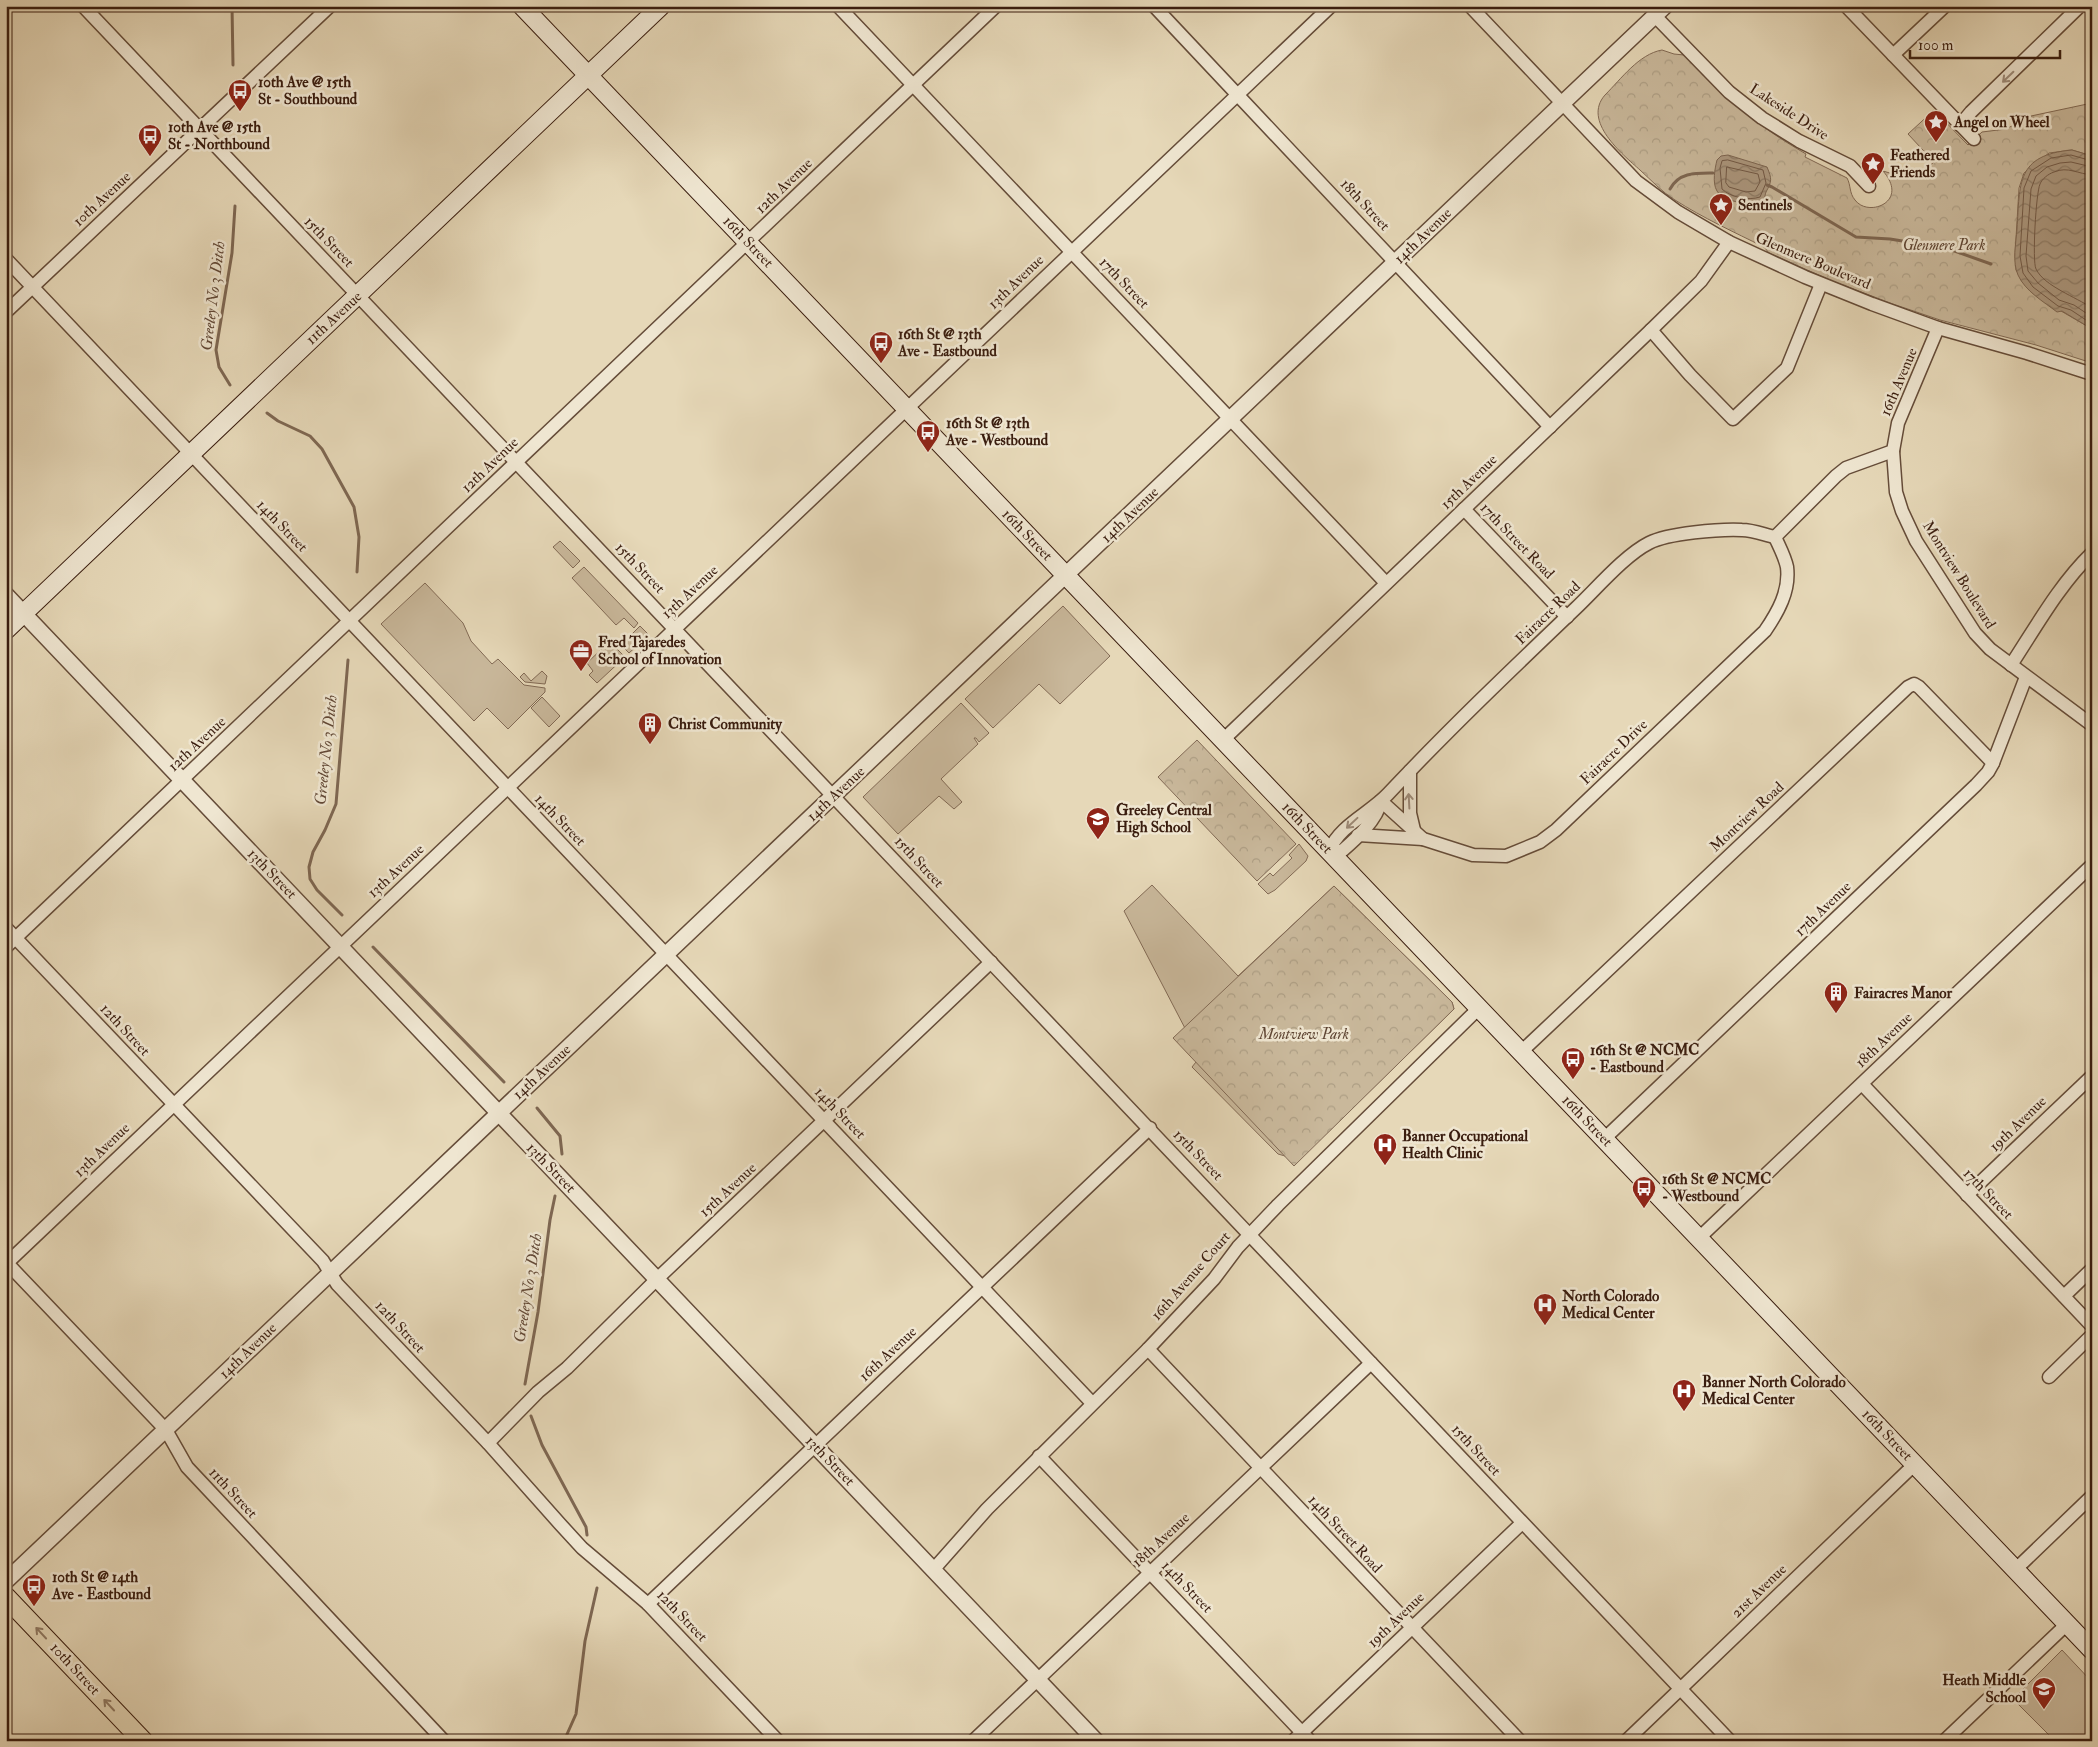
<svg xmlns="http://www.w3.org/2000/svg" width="2098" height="1747" viewBox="0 0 2098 1747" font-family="'IM FELL Double Pica',serif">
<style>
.green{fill:#c9b89b;stroke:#826a55}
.park{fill:url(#park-crowns);stroke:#826a55}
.water{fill:url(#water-waves);stroke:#7e6752}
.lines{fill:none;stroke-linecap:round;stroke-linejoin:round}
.shore{stroke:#735a47;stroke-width:1}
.stream{stroke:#7e6752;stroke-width:3}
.minor-casing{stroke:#654c39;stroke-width:15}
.tertiary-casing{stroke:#654c39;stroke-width:18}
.secondary-casing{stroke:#3a1d0f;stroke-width:20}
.primary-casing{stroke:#3a1d0f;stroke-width:21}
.minor{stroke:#efe6d1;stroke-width:12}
.tertiary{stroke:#efe6d1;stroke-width:15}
.secondary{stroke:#efe6d1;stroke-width:18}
.primary{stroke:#e6d8b8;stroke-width:19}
.oneway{stroke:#9e8c7a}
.oneway2{stroke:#907a64}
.labels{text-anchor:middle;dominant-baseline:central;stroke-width:5;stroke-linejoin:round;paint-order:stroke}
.poi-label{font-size:15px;font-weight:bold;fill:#3a1d0f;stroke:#efe6d1;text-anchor:start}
.street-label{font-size:15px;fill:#3a1d0f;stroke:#efe6d1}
.park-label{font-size:15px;font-style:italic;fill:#5e4432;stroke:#efe6d1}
.water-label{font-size:16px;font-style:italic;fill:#624836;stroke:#efe6d1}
</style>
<defs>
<pattern id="park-crowns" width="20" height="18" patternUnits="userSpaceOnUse" patternTransform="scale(1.25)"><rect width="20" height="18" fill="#c9b89b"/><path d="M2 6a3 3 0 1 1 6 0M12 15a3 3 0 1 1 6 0" fill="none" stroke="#ad9e84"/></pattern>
<pattern id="water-waves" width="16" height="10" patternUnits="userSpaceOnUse" patternTransform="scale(1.25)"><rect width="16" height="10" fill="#ac987f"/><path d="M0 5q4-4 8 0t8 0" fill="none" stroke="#8d7b66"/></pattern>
</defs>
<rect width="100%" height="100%" fill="#e6d8b8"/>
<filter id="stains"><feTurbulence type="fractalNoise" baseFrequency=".004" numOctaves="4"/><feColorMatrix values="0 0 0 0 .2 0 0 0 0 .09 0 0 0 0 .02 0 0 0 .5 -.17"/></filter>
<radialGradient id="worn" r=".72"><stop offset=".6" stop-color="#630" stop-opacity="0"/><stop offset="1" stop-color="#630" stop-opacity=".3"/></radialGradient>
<g class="green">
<path d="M560,541L580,561L573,568L553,547Z"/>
<path d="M584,567L638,623L634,628L624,618L616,625L572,578Z"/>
<path d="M425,583L463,623L471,641L492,664L498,659L524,685L545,688V692L508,729L487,708L474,721L381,624Z"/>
<path d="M1063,606L1110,656L1060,704L1039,684L993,728L965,699Z"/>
<path d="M640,626L649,635L629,653L621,645Z"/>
<path d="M608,643L612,648L614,646L625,657L597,683L589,675L593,671L587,663Z"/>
<path d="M542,671L547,676L545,684L525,682L520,677L524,673L531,681Z"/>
<path d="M542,697L560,716L549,727L531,708Z"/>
<path d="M961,703L989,733L979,742L976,738H974L978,744L941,779L962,802L954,809L939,796L898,834L863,797Z"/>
<path d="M1299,844L1308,856L1306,861L1275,890L1268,894L1258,884L1270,873L1273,876L1292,858L1289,855Z"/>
<path d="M1152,885L1238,976L1334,886L1452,1002L1454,1009L1323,1137H1321L1292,1158L1278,1154L1192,1067L1200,1057L1124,911Z"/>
<path d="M2062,1650L2092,1682V1741H2055L2013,1699Z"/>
</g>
<g class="park">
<path d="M1662,50L1674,54L1684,55C1724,98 1756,125 1806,154L1805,157L1847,178C1851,185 1849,193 1855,200C1868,218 1910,202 1883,171L1893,174L1921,173L1934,162L1908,134L1934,110L1968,145L1982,132L2006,129L2031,116L2092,103V156L2072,150L2049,153L2024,173L2019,188L2015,255L2016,270L2030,291L2042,300L2092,329V363L2036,345L1940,320L1893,304L1832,281L1769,253L1764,247C1734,232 1703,218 1675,200C1662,192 1651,180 1640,170C1622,154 1582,121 1605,95C1621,79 1639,54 1662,50Z"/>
<path d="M1197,740L1296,844L1257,881L1158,777Z"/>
<path d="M1334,886L1452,1002L1454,1009L1294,1166L1173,1038Z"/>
</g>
<g class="water">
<path d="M2072,150L2092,156V329L2062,311L2057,312C2044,302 2025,291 2018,275C2012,262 2016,243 2017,229C2020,183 2016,155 2072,150Z"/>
<path d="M1728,155L1767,167C1772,179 1772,181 1766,192C1765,194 1765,198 1764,200C1757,209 1722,201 1717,191C1712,183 1715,168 1717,160L1721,156Z"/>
</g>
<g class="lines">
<g class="shore">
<path d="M1728,160L1763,170L1766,183L1760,197C1748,201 1730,197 1722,189L1720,168L1722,161Z"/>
<path d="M2092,161L2071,155L2051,158L2031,171L2024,188L2020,256L2023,273L2033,287L2058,306L2071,310L2092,324"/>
<path d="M1727,167L1758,174L1760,182L1755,191L1746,192L1729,187L1726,183Z"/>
<path d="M2092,167L2071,162L2060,163L2047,167L2036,176L2031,189L2026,256L2028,271L2038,283L2059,300L2074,305L2092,317"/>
<path d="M2092,175C2078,174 2068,166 2054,172C2048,174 2042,179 2040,184C2036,193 2032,261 2036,269C2044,286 2076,297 2092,308"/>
</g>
<g class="stream">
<path d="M232,6L233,65"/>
<path d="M1767,185L1772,187L1856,237L1890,239L1946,248L1991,264"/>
<path d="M1670,189C1679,172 1696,173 1713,173"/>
<path d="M230,385L219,367L216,350L232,253L235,206"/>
<path d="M267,413L278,421L310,436L322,449L354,507L359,537L357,572"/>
<path d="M342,915L317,890L310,879L309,867L313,852L325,830L336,804L348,660"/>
<path d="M373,947L504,1082"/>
<path d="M537,1108L560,1136L562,1154"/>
<path d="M525,1384L538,1312L550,1220L555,1196"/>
<path d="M531,1416L542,1445L586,1527L587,1535"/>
<path d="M564,1741L576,1714L585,1641L597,1588"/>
</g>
<g class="minor-casing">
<g id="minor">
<path d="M83,6L1730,1741"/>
<path d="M838,6L1386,583"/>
<path d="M1154,6L1550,427"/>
<path d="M1470,6L1636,181L1678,212L1729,242L1805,277L1872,304L1938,328L2027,353L2092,374"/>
<path d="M1846,6L1974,139"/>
<path d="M1655,16L1729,92L1762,118L1799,141L1850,166L1869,186"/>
<path d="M1893,55L1945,6"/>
<path d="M1960,125L1971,112L2080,6"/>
<path d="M6,259L1092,1403"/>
<path d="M6,312L330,6"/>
<path d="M1651,330L1690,375L1733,419L1787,368L1821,284"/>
<path d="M1893,451L1896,492L1902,511L1916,541L1975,633L1990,649L2092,725"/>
<path d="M1464,509L1567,617"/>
<path d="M1775,537L1836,476L1846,468L1893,451L1898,423L1938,328"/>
<path d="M2011,665C2036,627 2059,585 2092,553"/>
<path d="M1223,740L1651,330L1701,281L1729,242"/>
<path d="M1410,771V813L1414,830"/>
<path d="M1381,801C1377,820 1356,839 1342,851H1329C1340,825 1369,814 1388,794C1448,730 1512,669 1576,608C1596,589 1625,555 1649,543C1668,533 1720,529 1742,530C1753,530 1765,535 1775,537"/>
<path d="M1381,801L1423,839L1473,855L1506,856L1540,842L1556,830L1765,631C1778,612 1790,591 1787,567C1785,557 1779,546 1775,537"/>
<path d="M1358,835L1423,839"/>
<path d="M6,928L323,1261L337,1284L488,1443L560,1524L582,1548L648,1604L778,1741"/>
<path d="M6,947L996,6"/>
<path d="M1521,1052L1908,687L1914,684L1919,687L1993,763"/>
<path d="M1862,1084L2092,1326"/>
<path d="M1604,1139L1976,785L1988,772L1993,763L2026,677"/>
<path d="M1967,1195L2092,1076"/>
<path d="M1699,1238L2092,865"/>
<path d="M6,1262L166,1430L187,1467L444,1741"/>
<path d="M6,1264L1331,6"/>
<path d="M2064,1296L2092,1269"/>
<path d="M1148,1349L1520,1741"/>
<path d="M2049,1377L2092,1335"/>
<path d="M488,1443L538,1392L567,1368L657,1279L991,962"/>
<path d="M1039,1456L1310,1741"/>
<path d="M933,1570L987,1509L1148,1349L1214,1279L1238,1247L1278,1205L1479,1008"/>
<path d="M2015,1570L2092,1496"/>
<path d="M648,1604L1150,1128"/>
<path d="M973,1741L1371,1363"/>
<path d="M1293,1741L1522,1523"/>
<path d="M1626,1741L1915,1464"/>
<path d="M1944,1741L2067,1624"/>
</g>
</g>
<g class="tertiary-casing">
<g id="tertiary">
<path d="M6,595L1096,1741"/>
<path d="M6,1581L1665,6"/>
</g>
</g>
<g class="secondary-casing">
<g id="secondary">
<path d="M522,6L2092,1650"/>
<path d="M6,630L661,6"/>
</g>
</g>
<g class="primary-casing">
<path id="primary" d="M6,1597L143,1741"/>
</g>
<use href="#minor" class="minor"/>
<use href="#tertiary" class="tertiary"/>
<use href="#secondary" class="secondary"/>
<use href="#primary" class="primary"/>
</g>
<defs><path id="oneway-shaft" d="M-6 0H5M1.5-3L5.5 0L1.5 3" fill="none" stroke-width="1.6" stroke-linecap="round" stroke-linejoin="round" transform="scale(1.25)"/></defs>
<g class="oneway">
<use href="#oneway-shaft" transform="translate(2008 77) rotate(136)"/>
<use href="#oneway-shaft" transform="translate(1409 801) rotate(-93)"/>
<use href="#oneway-shaft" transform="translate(1352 823) rotate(137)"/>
</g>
<g class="oneway2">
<use href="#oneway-shaft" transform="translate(41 1633) rotate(-133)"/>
<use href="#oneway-shaft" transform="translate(109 1705) rotate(-133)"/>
</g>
<defs>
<g id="bus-pin" transform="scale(1.25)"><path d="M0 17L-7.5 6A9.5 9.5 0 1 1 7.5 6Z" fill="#8f2418" stroke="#efe6d1"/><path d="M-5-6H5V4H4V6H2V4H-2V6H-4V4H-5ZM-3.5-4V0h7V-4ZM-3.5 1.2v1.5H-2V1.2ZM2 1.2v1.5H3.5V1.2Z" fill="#fff"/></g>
<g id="sight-pin" transform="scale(1.25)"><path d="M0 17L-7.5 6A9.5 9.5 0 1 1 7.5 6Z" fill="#8f2418" stroke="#efe6d1"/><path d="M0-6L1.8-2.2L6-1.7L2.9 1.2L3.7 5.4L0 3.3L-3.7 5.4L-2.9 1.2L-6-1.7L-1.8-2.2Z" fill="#fff"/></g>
<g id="office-pin" transform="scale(1.25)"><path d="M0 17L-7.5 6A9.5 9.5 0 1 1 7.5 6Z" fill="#8f2418" stroke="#efe6d1"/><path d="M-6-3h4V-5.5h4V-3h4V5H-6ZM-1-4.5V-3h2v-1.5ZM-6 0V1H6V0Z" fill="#fff"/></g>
<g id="building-pin" transform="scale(1.25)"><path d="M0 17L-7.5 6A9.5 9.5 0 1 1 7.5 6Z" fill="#8f2418" stroke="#efe6d1"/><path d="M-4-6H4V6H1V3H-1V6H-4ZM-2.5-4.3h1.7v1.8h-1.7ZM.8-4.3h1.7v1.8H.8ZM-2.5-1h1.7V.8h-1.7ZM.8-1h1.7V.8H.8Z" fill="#fff"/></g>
<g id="school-pin" transform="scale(1.25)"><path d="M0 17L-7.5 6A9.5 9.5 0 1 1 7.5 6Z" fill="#8f2418" stroke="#efe6d1"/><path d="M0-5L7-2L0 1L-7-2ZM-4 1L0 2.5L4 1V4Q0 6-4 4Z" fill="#fff"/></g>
<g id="hospital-pin" transform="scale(1.25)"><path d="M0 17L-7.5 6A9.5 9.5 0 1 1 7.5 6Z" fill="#8f2418" stroke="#efe6d1"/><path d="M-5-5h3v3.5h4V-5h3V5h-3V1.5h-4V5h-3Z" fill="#fff"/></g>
</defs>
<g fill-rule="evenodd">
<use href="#bus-pin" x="240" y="91"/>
<use href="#sight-pin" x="1936" y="122"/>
<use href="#bus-pin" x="150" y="136"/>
<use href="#sight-pin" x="1873" y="164"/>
<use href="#sight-pin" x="1721" y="205"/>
<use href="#bus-pin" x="881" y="343"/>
<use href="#bus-pin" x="928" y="432"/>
<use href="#office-pin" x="581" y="651"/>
<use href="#building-pin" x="650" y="724"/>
<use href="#school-pin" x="1098" y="819"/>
<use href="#building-pin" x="1836" y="993"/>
<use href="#bus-pin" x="1573" y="1059"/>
<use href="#hospital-pin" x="1385" y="1145"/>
<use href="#bus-pin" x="1644" y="1188"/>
<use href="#hospital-pin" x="1545" y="1305"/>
<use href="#hospital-pin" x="1684" y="1391"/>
<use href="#bus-pin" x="34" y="1586"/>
<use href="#school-pin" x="2044" y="1689"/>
</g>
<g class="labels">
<g class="poi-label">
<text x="258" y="82">10th Ave @ 15th<tspan x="258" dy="17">St - Southbound</tspan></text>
<text x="1954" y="122">Angel on Wheel</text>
<text x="168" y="127">10th Ave @ 15th<tspan x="168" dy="17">St - Northbound</tspan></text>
<text x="1890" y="155">Feathered<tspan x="1890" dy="17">Friends</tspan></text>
<text x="1738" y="205">Sentinels</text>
<text x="898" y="334">16th St @ 13th<tspan x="898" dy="17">Ave - Eastbound</tspan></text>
<text x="946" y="423">16th St @ 13th<tspan x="946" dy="17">Ave - Westbound</tspan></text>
<text x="598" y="642">Fred Tajaredes<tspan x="598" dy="17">School of Innovation</tspan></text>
<text x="668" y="724">Christ Community</text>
<text x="1116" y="810">Greeley Central<tspan x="1116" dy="17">High School</tspan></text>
<text x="1854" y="993">Fairacres Manor</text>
<text x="1590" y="1050">16th St @ NCMC<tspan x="1590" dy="17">- Eastbound</tspan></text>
<text x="1402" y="1136">Banner Occupational<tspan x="1402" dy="17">Health Clinic</tspan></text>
<text x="1662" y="1179">16th St @ NCMC<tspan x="1662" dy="17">- Westbound</tspan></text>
<text x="1562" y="1296">North Colorado<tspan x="1562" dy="17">Medical Center</tspan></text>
<text x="1702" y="1382">Banner North Colorado<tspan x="1702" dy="17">Medical Center</tspan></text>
<text x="52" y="1577">10th St @ 14th<tspan x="52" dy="17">Ave - Eastbound</tspan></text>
<text x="2026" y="1680" text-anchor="end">Heath Middle<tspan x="2026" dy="17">School</tspan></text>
</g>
<g class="street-label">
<text transform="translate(1789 112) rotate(33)">Lakeside Drive</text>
<text transform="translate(784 186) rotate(-44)">12th Avenue</text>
<text transform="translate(102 199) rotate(-43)">10th Avenue</text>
<text transform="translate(1365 205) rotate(47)">18th Street</text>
<text transform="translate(1423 236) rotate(-44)">14th Avenue</text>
<text transform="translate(329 242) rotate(46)">15th Street</text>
<text transform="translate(748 242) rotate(46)">16th Street</text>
<text transform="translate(1813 261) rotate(23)">Glenmere Boulevard</text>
<text transform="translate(1016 282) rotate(-44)">13th Avenue</text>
<text transform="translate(1124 283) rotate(46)">17th Street</text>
<text transform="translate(334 318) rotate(-43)">11th Avenue</text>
<text transform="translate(1899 382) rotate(-67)">16th Avenue</text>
<text transform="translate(490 465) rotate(-44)">12th Avenue</text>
<text transform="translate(1469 482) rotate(-44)">15th Avenue</text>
<text transform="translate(1130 515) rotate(-44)">14th Avenue</text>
<text transform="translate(282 526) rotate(46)">14th Street</text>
<text transform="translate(1027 535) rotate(46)">16th Street</text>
<text transform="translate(1517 541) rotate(46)">17th Street Road</text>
<text transform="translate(640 568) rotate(46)">15th Street</text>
<text transform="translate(1959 575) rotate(58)">Montview Boulevard</text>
<text transform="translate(690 592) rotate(-43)">13th Avenue</text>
<text transform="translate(1548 613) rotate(-44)">Fairacre Road</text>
<text transform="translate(197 744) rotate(-43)">12th Avenue</text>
<text transform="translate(1614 752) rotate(-44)">Fairacre Drive</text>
<text transform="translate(836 794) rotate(-43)">14th Avenue</text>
<text transform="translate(1747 817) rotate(-43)">Montview Road</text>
<text transform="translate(560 820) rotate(46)">14th Street</text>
<text transform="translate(1307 828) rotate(46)">16th Street</text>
<text transform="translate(919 862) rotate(47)">15th Street</text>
<text transform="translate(396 871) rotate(-43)">13th Avenue</text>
<text transform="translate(272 874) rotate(46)">13th Street</text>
<text transform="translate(1823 909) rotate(-44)">17th Avenue</text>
<text transform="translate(125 1030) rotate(47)">12th Street</text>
<text transform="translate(1884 1040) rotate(-44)">18th Avenue</text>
<text transform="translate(542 1072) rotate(-43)">14th Avenue</text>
<text transform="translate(840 1113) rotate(46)">14th Street</text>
<text transform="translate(1587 1121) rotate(46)">16th Street</text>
<text transform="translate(2018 1124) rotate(-44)">19th Avenue</text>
<text transform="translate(102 1150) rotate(-44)">13th Avenue</text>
<text transform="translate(1198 1155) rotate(46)">15th Street</text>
<text transform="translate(551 1168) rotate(46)">13th Street</text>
<text transform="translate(728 1190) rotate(-43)">15th Avenue</text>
<text transform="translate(1988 1194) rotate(46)">17th Street</text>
<text transform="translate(1191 1276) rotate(-49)">16th Avenue Court</text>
<text transform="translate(400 1327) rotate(47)">12th Street</text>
<text transform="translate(248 1351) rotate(-44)">14th Avenue</text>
<text transform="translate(888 1354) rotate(-43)">16th Avenue</text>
<text transform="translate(1887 1435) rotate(46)">16th Street</text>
<text transform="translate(1476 1450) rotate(47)">15th Street</text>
<text transform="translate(830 1461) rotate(46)">13th Street</text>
<text transform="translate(233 1493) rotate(47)">11th Street</text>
<text transform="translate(1345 1534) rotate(47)">14th Street Road</text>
<text transform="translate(1161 1540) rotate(-43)">18th Avenue</text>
<text transform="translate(1187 1587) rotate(46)">14th Street</text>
<text transform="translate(1759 1591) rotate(-44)">21st Avenue</text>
<text transform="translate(682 1616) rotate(46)">12th Street</text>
<text transform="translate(1396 1620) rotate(-44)">19th Avenue</text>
<text transform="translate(75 1669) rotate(47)">10th Street</text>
</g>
<g class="park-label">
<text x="1944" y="245">Glenmere Park</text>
<text x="1304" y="1034">Montview Park</text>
</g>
<g class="water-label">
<text transform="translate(213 296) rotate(-83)">Greeley No 3 Ditch</text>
<text transform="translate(326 750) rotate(-84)">Greeley No 3 Ditch</text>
<text transform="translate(528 1288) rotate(-81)">Greeley No 3 Ditch</text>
</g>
</g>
<rect width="2098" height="1747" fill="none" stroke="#e6d8b8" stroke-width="25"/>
<rect x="8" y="8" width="2083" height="1732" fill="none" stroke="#3a1d0f" stroke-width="2.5"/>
<rect x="12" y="12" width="2073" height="1722" fill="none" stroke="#3a1d0f"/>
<path d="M1910 50v8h150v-8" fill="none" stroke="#3a1d0f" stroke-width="2.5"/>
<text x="1918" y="50" font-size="15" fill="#3a1d0f" stroke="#efe6d1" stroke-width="4" paint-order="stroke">100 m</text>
<rect width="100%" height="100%" filter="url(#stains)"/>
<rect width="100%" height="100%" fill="url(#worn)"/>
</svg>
